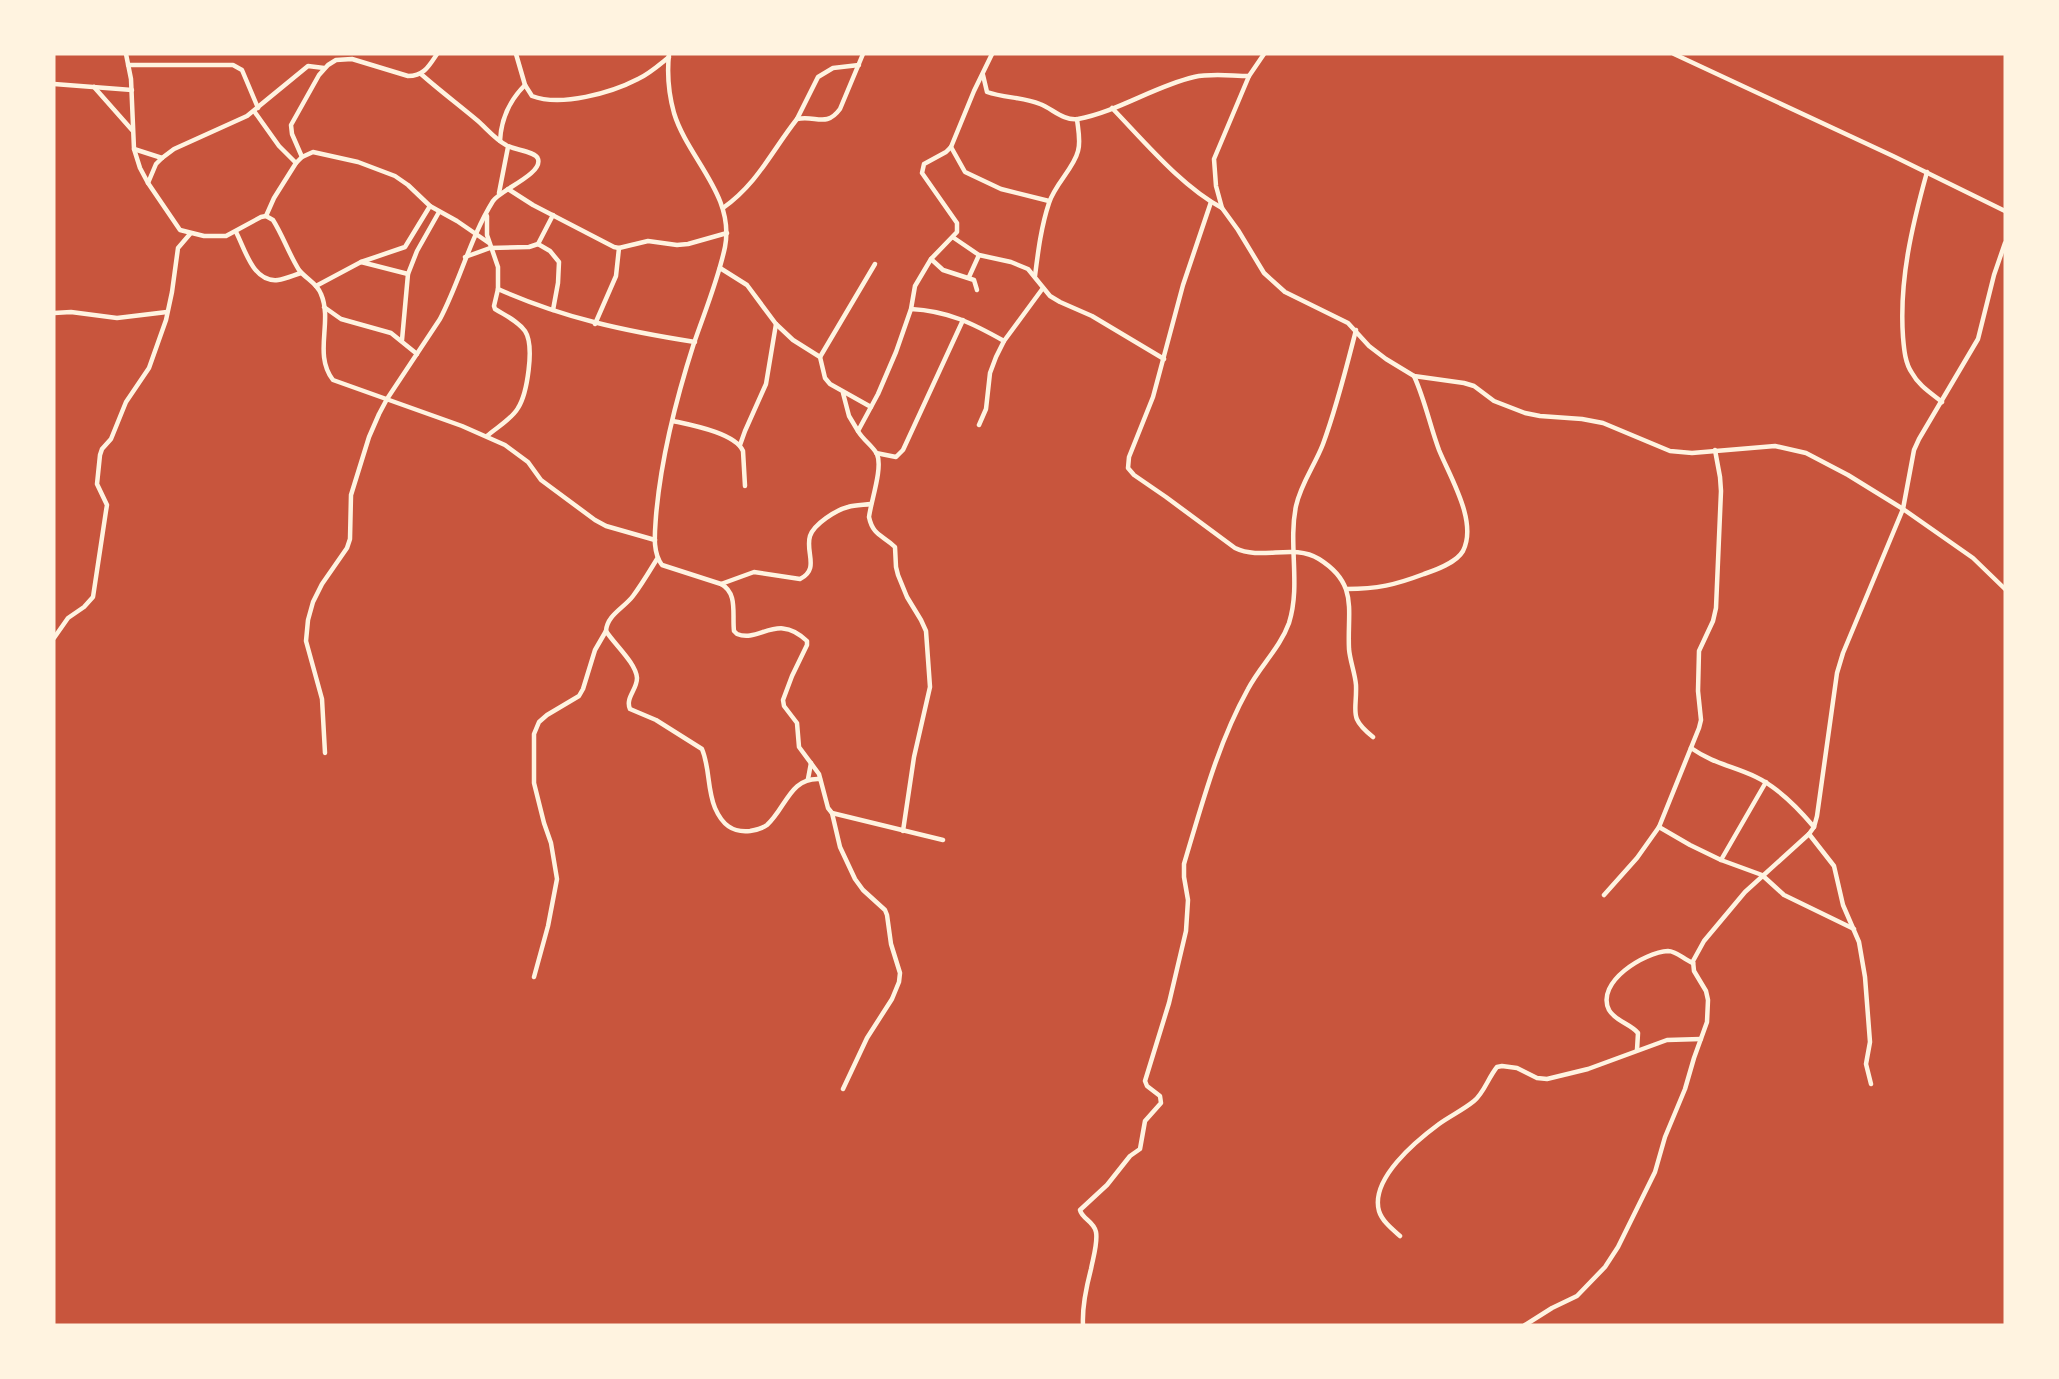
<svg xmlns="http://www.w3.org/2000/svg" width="2059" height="1379" viewBox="0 0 2059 1379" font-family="Karla,sans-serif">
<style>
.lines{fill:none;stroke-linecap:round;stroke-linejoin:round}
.minor{stroke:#fff3e0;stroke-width:4.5}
</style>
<rect width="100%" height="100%" fill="#c8553d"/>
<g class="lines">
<g class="minor">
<path d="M126,54L131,79L134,149L140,168L148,183L180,230L204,236H226L261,217L266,216L273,220C283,236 289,254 299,270C306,279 317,283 321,294C333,322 313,354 333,380L462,426L505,445L528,462L541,480L595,520L606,526L655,540"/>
<path d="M516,54L525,85L532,96C561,107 611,93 638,79C649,74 659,65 669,57"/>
<path d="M669,54C667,73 669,95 674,113C688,159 735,195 725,247C718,280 705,311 694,343C676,399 661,457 656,516C655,532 652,552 662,565L721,584C738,593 732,614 734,631L737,634C760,643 777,612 807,641V645L792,676L783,700L784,706L797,723L799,747L819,774L828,808L832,813L943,840"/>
<path d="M1264,54L1249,76L1214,159L1216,186L1222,208L1238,230L1264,273L1285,292L1348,323L1369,346L1386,359L1414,376L1464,383L1474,386L1494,401L1525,413L1540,416L1582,419L1603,423L1670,451L1692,453L1775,446L1806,453L1848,475L1903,509L1973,558L2005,589"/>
<path d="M1674,54L1893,156L2005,211"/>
<path d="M128,65H233L242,70L258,108"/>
<path d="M983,75L987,92C1004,98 1023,97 1040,104C1053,109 1063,121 1078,119C1117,112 1155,86 1194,77C1212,73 1231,76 1249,76"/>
<path d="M54,84L132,90"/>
<path d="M94,87L132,130"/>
<path d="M1112,108C1144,141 1181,186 1222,208"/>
<path d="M254,111L279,146L296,163"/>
<path d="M797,119L818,77L833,68L859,65"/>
<path d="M500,141C501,119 509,101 525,85"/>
<path d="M951,147L965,172L1001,189L1049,201"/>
<path d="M134,149L162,158"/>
<path d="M302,157L292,134L291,125L319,75L328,65L336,60L352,59L408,76C424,76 429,66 437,54"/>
<path d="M1927,172C1912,226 1899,280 1903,337C1904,349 1905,363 1912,373C1919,386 1931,393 1942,402"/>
<path d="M148,183L156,164L162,158L174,149L247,116L308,66L324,68"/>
<path d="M508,189L533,205L614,247L619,248L648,241L677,245L688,244L727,233"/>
<path d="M499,193L508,147"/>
<path d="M1211,202L1183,285L1153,397L1129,457L1128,468L1134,475L1166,497L1235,548C1262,561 1293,543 1319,559C1359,584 1347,610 1349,649C1350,661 1355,673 1356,685C1357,713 1348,717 1373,737"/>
<path d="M723,208C758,183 771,152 797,119C816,115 826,128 840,109L863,54"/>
<path d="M266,216L274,198L296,163L302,157L313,152L358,162L395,176L408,185L430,206L457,221L489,243"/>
<path d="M236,232C245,249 253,283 278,280C286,279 294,275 301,273"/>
<path d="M954,238L979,255L1011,262L1028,269L1050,296L1060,302L1092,316L1164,359"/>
<path d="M538,244L550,251L559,262L558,283L553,310"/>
<path d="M465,257L490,248L529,247L538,244L553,215"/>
<path d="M931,259L943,270L974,280L977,290"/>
<path d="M361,262L408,274"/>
<path d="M720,268L747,285L776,324L793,340L820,357L825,378L830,384L871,407"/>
<path d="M1035,276C1038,252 1041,227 1049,203C1055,184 1074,168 1078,151C1081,141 1078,129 1077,119"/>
<path d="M969,277L979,255"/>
<path d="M316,286L361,262L405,247L430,206"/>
<path d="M498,289C563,318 625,331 695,342"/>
<path d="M324,307L341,319L391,333L417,354"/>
<path d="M911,309C948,311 972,323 1004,341"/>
<path d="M54,313L71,312L117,318L167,312"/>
<path d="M595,324L616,276L619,248"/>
<path d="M402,340L408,274L417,251L439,212"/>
<path d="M820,357L875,264"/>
<path d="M843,393L849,416L858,431"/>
<path d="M673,421C691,425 735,433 743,451L745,486"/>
<path d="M979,425L986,409L990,373L996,357L1004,341L1043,288"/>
<path d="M487,436C496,428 512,419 518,408C527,394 535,346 525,331C518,321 506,316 495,309L494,306L498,289V267L487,235V216"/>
<path d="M740,445L745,431L766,384L776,324"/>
<path d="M876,453L896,457L903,450L963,320"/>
<path d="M657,559C649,572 642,584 633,596C624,608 607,615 606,631C614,644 636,663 637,678C637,690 625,698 630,709L656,720L702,749C710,768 707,789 715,808C722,824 732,833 750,831C756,830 762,829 767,825C786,808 790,777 820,779"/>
<path d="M721,584L754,572L800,579C820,569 805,552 810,536C814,524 836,510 848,507C855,505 864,505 871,504"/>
<path d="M1347,589C1377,589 1395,585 1424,574C1436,570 1456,563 1463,551C1478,522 1450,477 1439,450C1430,426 1425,400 1414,376"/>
<path d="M54,638L68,618L84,607L93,597L106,511L107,505L97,484L100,455L102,449L111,439L126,402L149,368L166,320L172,292L178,248L190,234"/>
<path d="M1691,748C1714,764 1733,766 1756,777C1779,788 1798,808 1814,827"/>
<path d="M325,753L322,699L306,641L308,620L313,602L322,584L347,548L350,539L351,495L369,437L379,414L387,399L440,319C460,281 470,238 493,201C500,190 543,174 538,159C536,151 513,150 506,145C495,139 487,129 478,121C459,105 439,90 421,74"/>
<path d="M808,779L811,763"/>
<path d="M832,813L840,847L855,879L863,890L885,910L887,915L891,944L900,973L899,982L892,999L867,1038L843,1089"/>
<path d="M1659,827L1690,845L1721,860L1762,875L1784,895L1854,929"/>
<path d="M903,831L914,757L930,687L926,631L921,620L907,597L898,575L896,567L895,547C883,535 873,536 869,517C871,501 883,468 877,454C872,445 863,440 858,431L878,394L896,352L911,309L915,286L931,259L957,232V223L922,173L924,164L946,152L951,147L974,91L992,54"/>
<path d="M1809,834L1834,866L1843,905L1859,942L1865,977L1870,1042L1866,1064L1871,1084"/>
<path d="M1721,860L1766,782"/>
<path d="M1604,895L1637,858L1659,827L1699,728L1701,720L1698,691L1699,651L1713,621L1716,608L1721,491L1720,477L1715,450"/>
<path d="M534,977L548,926L557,879L551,843L544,823L534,783V734L539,722L547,715L579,696L583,689L595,650L606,631"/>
<path d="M1637,1050L1638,1033C1631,1024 1615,1021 1609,1010C1595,982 1645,952 1668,951C1677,951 1684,960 1693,963"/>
<path d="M1400,1236C1392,1229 1382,1221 1379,1211C1370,1179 1416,1141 1439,1124C1450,1116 1463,1110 1474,1101C1484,1093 1488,1078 1497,1067L1502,1066L1517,1068L1537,1078L1547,1079L1588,1069L1667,1040L1701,1039"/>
<path d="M1083,1325C1082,1306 1086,1288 1091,1269C1093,1258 1098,1243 1096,1232C1094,1221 1082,1219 1080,1210L1107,1185L1130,1156L1140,1149L1145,1121L1161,1103L1160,1096L1147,1086L1145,1081L1169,1003L1186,931L1188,900L1184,877V864C1202,804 1218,743 1248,689C1260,666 1280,648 1289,623C1301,585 1288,545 1296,506C1301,483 1315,465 1323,444C1337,406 1346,369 1356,330"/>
<path d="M1525,1325L1552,1308L1577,1296L1605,1267L1618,1247L1655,1172L1665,1137L1685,1089L1694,1058L1707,1022L1708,1000L1706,991L1694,971L1693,961L1704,941L1745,892L1809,834L1814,827L1817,816L1837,673L1843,653L1903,509L1914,450L1919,439L1978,339L1994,275L2005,243"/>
</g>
</g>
<rect width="2059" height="1379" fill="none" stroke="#fff3e0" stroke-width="111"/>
</svg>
